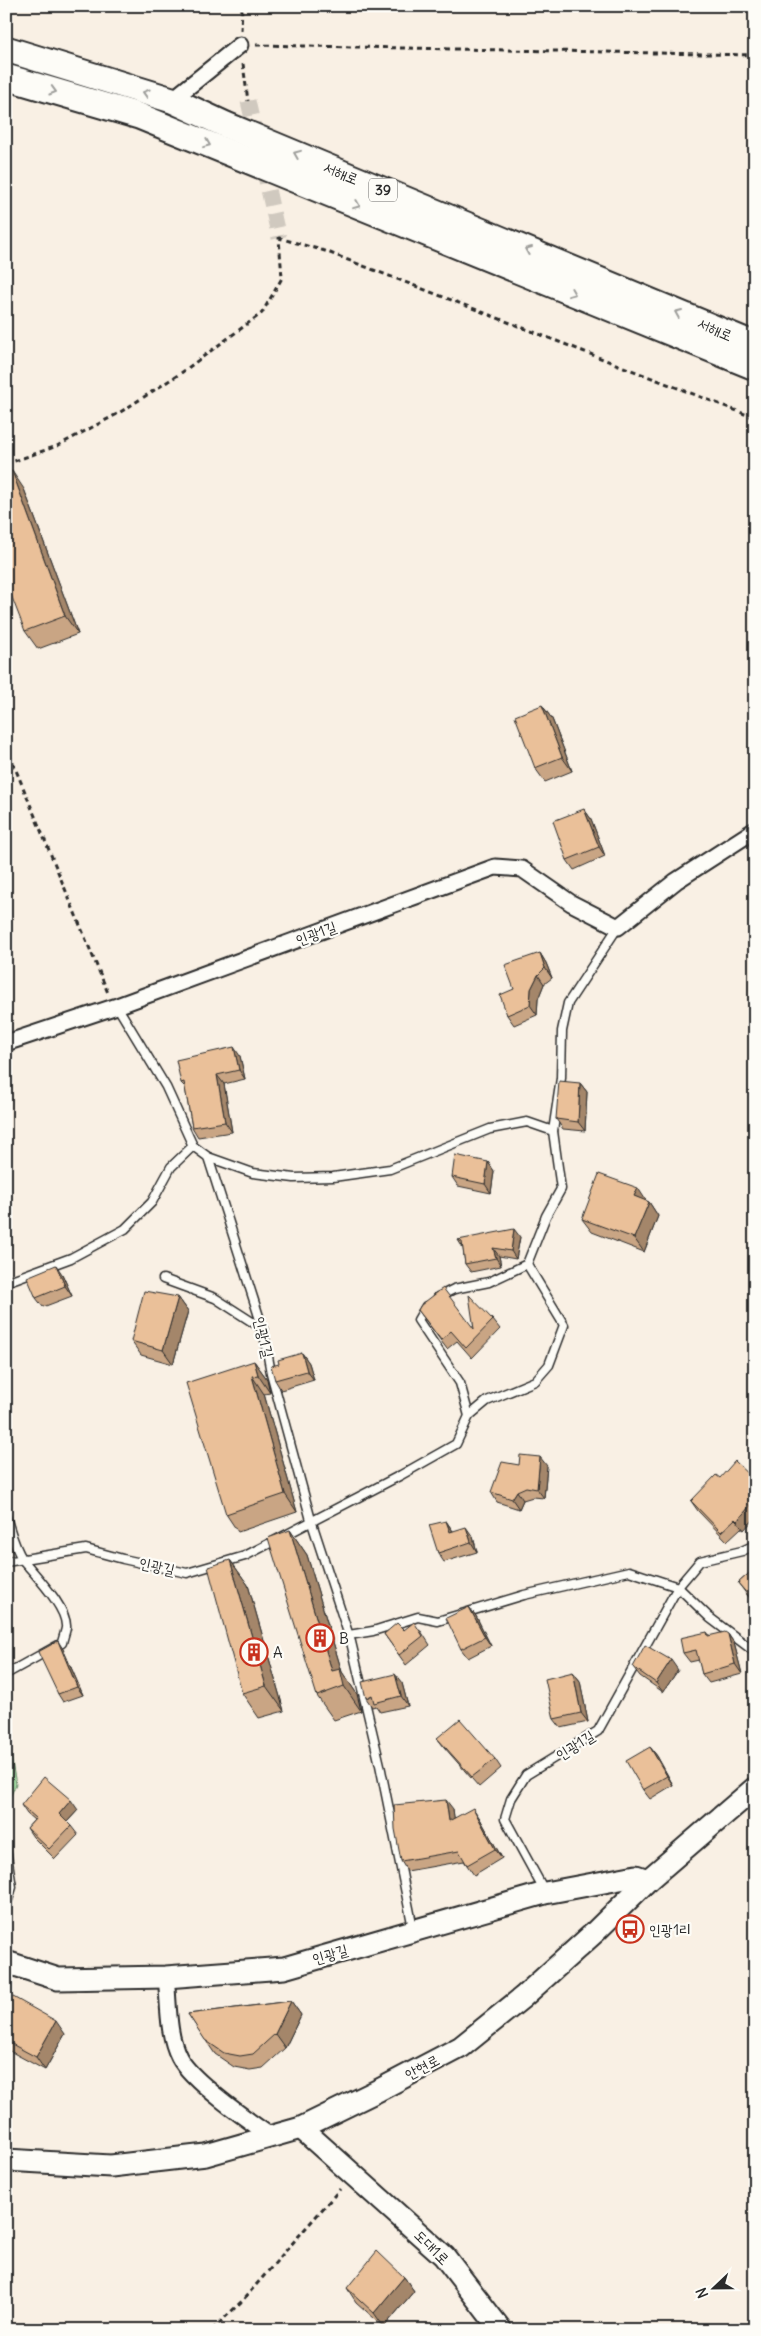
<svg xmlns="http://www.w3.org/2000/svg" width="761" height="2336" viewBox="0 0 761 2336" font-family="Delius,'Poor Story',sans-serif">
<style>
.green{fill:#a6e1a6;stroke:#688668}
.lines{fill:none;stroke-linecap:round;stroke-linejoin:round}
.street-tunnel{stroke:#d0c9bf;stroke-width:15;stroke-dasharray:15 8;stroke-linecap:butt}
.lane-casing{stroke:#2b2b2b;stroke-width:11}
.street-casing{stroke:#2b2b2b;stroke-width:19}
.secondary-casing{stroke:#2b2b2b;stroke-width:25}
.primary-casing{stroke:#2b2b2b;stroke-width:29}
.path{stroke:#2b2b2b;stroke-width:3;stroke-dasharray:5 4;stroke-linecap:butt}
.lane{stroke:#fdfcf7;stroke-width:8}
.street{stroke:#fdfcf7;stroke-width:15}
.secondary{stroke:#fdfcf7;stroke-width:21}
.primary{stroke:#fdfcf7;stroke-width:25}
.wall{fill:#c9a584;stroke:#2b2b2b}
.shaded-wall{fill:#a4866b;stroke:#2b2b2b}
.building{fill:#eac099;stroke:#2b2b2b}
.oneway{stroke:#9e9e9b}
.labels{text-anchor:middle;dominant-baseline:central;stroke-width:4.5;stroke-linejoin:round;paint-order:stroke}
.shield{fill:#fdfcf7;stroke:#6a6a68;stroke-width:1}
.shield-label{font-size:14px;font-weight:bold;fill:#2b2b2b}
.street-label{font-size:15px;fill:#2b2b2b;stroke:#fdfcf7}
.poi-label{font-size:15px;fill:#2b2b2b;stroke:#fdfcf7;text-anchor:start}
</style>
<rect width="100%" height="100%" fill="#f9f0e4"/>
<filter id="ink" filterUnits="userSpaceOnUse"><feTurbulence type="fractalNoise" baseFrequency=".02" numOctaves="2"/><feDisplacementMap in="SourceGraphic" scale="10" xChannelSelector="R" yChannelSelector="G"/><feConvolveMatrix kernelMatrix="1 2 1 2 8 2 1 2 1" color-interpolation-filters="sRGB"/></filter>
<g filter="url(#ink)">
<path class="green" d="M6,1730L16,1784L6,1806Z"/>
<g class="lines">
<path class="street-tunnel" d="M248,101L279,238"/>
<g class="lane-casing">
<g id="lane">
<path d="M117,1006L166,1087L193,1146"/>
<path d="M193,1146L208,1157L263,1329L271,1373L311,1520L351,1642L380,1765L413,1928"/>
<path d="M208,1157L253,1173L294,1178L333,1177L390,1169L490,1129L527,1122L553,1131"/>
<path d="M163,1279L215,1298L263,1329"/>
<path d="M6,1282L71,1258L125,1229L152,1202L171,1167L193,1146"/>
<path d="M438,1297L454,1289L489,1282L527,1264L546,1216L561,1189L553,1131L561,1078L562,1031L568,1003L618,927"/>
<path d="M469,1416L487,1401L535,1381L549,1365L564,1325L527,1264"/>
<path d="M6,1517C11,1532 14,1547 23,1560C35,1575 68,1608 66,1628C65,1633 63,1638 62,1643L6,1674"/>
<path d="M6,1562L86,1549L123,1559L187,1573L245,1556L401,1475L456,1444L469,1416L460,1383L418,1320L426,1306"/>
<path d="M349,1635L373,1631L418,1617L438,1621L524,1595L629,1571L678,1587L710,1618L755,1652"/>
<path d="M6,1849L12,1887L6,1906"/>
<path d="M545,1892L505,1819L511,1799L526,1775L598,1731L678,1587L700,1561L742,1551L755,1545"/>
</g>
</g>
<g class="street-casing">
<g id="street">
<path d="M172,100L240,45"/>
<path d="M6,1043L117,1006L495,867L522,869L571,903L618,927L676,881L755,830"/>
<path d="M166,1977C169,2002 167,2034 179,2057C191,2081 249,2121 272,2137"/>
</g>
</g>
<g class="secondary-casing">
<g id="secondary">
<path d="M6,1962L58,1979L166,1977L284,1968L545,1893L636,1876L648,1880"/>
<path d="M301,2128L444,2256L501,2330"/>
<path d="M6,2160L111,2166L206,2155L301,2128L379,2090L461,2047L523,1997L594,1933L648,1880L755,1788"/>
</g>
</g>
<g class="primary-casing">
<g id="primary">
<path d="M6,49L172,100L226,125L755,345"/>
<path d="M6,77L139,116L755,367"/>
</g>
</g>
<g class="path">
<path d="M241,31L242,6"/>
<path d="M256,45L755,55"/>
<path d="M243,64L248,101"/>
<path d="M6,464L57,446L119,413L181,373L262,313L282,278L279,238L325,251L755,418"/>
<path d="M6,746L108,993"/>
<path d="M212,2330L241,2302L340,2189"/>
</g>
<use href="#lane" class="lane"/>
<use href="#street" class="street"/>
<use href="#secondary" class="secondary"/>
<use href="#primary" class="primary"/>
</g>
<g class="wall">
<path d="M24,489L78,634L38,649L25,631Z"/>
<path d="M542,705L552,719L572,771L545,782L535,768Z"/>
<path d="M584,809L591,819L605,856L574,870L567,860Z"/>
<path d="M540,953L546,963L552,978L544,984L538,999L537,1015L514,1025L507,1015L514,989Z"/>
<path d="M240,1056L245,1079L224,1084L232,1132L198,1137L192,1127L185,1087L181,1083Z"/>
<path d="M580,1083L587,1092L585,1131L563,1129L556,1119Z"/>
<path d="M488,1162L494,1171L491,1193L458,1186L452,1177Z"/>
<path d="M647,1201L649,1202L658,1216L644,1252L592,1232L582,1219Z"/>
<path d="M520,1237L516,1259L499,1256L501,1266L471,1272L465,1264L463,1248L458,1240Z"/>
<path d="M62,1274L72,1296L43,1307L36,1298Z"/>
<path d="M178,1297L188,1311L173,1364L141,1355L131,1341Z"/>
<path d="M418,1310L474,1329L493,1320L500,1329L472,1358L457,1341L447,1349Z"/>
<path d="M302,1353L309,1363L314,1380L281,1390L275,1380L279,1364Z"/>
<path d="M254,1361L267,1379L270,1393L264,1394L297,1512L238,1532L226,1514Z"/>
<path d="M519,1465L547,1466L544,1498L533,1497L523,1500L519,1509L497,1502L491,1492Z"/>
<path d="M720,1478L744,1530L741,1528L727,1541L698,1511L691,1501Z"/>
<path d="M446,1521L453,1531L473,1537L477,1552L444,1562L438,1553Z"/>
<path d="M290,1530L307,1555L342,1672L357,1694L361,1711L334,1720L317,1696Z"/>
<path d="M230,1560L248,1585L284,1711L259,1718L242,1693Z"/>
<path d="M755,1568V1605L738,1583Z"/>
<path d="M469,1607L476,1616L491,1646L468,1658L461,1649Z"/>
<path d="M404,1630L421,1631L430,1645L406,1665L384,1634Z"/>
<path d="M707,1632L710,1636L728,1634L734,1643L742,1674L709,1683L702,1674L699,1660L690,1662L683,1653Z"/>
<path d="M63,1649L83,1695L63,1702L58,1694Z"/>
<path d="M633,1667L678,1670L663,1692L640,1676Z"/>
<path d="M573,1672L580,1681L588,1722L561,1728L554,1719Z"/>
<path d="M402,1683L408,1706L380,1712L376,1706L372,1707L366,1698Z"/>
<path d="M437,1738L495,1759L501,1768L479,1787L444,1747Z"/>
<path d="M650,1747L657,1756L673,1785L650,1799L643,1790Z"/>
<path d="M21,1805L78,1810L67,1822L71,1826L78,1835L55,1859L33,1837L27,1828L34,1820L27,1814Z"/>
<path d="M453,1809L454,1818L479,1817L502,1858L474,1875L464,1861L407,1871L401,1861Z"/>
<path d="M6,1993L65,2034L45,2070L6,2049Z"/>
<path d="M291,2001L301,2015L285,2048L263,2068L250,2070L234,2067L215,2054L188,2014Z"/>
<path d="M404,2277L414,2291L384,2327L356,2302L347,2288Z"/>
</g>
<g class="shaded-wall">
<path d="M12,471L24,489L78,634L65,616Z"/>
<path d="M542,705L552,719L572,771L562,757Z"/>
<path d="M584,809L591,819L605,856L599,847Z"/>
<path d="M540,953L546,963L552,978L545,968Z"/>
<path d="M538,975L544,984L538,999L537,1015L530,1005L531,989Z"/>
<path d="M234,1047L240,1056L245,1079L239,1070Z"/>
<path d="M217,1075L224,1084L232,1132L225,1122Z"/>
<path d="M580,1083L587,1092L585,1131L578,1122Z"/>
<path d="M488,1162L494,1171L491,1193L485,1184Z"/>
<path d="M638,1188L647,1202L634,1196Z"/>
<path d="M649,1202L658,1216L644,1252L634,1238Z"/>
<path d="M514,1229L520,1237L516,1259L511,1251Z"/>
<path d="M493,1248L499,1256L501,1266L496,1258Z"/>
<path d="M56,1265L62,1274L72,1296L65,1286Z"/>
<path d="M178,1297L188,1311L173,1364L163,1350Z"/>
<path d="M302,1353L309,1363L314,1380L307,1371Z"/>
<path d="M254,1361L267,1379L270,1393L258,1375Z"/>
<path d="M252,1376L264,1394L297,1512L285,1494Z"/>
<path d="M540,1457L547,1466L544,1498L537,1489Z"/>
<path d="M517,1491L523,1500L519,1509L512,1499Z"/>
<path d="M755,1500V1518L744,1530L737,1521Z"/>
<path d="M446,1521L452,1530L457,1542L450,1532Z"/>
<path d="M466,1527L473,1537L477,1552L471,1542Z"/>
<path d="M290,1530L307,1555L342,1672L357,1694L361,1711L344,1686L332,1671Z"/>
<path d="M230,1560L248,1585L284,1711L266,1686Z"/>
<path d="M469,1607L476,1616L491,1646L485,1637Z"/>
<path d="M728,1634L734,1643L742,1674L735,1664Z"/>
<path d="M58,1641L63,1649L83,1695L77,1687Z"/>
<path d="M671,1660L678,1670L663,1692L656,1683Z"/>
<path d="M573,1672L580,1681L588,1722L581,1713Z"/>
<path d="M395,1674L402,1683L408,1706L401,1696Z"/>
<path d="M650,1747L657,1756L673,1785L667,1776Z"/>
<path d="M71,1800L78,1810L66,1823L59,1814Z"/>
<path d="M446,1800L453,1809L456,1831L449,1821Z"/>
<path d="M473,1808L479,1817L502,1858L495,1849Z"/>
<path d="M291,2001L301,2015L285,2048L275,2034Z"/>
<path d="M56,2021L65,2034L45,2070L36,2057Z"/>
<path d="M404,2277L414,2291L384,2327L374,2313Z"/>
</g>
<g class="building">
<path d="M12,471L65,616L25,631L6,582V473Z"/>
<path d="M542,705L562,757L535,768L515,716Z"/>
<path d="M584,809L599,847L567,860L553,821Z"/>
<path d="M540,953L545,968L538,975L531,989L530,1005L507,1015L500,995L514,989L505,965Z"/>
<path d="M234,1047L239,1070L217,1075L225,1122L192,1127L184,1082L181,1083L176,1060Z"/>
<path d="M559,1081L580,1083L578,1122L556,1119Z"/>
<path d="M455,1155L488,1162L485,1184L452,1177Z"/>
<path d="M599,1174L638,1188L634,1196L649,1202L634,1238L582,1219Z"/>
<path d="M514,1229L511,1251L493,1248L496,1258L465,1264L462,1242L458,1240Z"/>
<path d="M56,1265L65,1286L36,1298L27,1277Z"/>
<path d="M443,1288L474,1329L469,1295L493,1320L466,1348L451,1331L441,1340L418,1310L421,1305Z"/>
<path d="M144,1291L178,1297L163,1350L131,1341Z"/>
<path d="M302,1353L307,1371L275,1380L271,1366L279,1364L278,1360Z"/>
<path d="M254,1361L258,1375L252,1376L285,1494L226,1514L186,1383Z"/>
<path d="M520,1455L540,1457L537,1489L526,1487L517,1491L512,1499L491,1492L502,1462L519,1465Z"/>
<path d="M735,1461L755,1480V1500L737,1521L735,1519L721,1532L691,1501L716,1475L720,1478Z"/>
<path d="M446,1521L450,1532L466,1527L471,1542L438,1553L429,1525Z"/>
<path d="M290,1530L332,1671L340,1669L344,1686L317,1696L268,1538Z"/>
<path d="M230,1560L266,1686L242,1693L208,1567Z"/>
<path d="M755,1568V1603L738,1583Z"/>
<path d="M469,1607L485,1637L461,1649L446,1618Z"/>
<path d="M414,1622L423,1636L399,1655L384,1634L397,1623L404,1630Z"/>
<path d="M707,1632L708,1636L725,1632L728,1634L735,1664L702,1674L696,1650L683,1653L680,1638Z"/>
<path d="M58,1641L77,1687L58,1694L38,1652Z"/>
<path d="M645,1645L671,1660L656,1683L633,1667Z"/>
<path d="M573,1672L581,1713L554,1719L545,1679Z"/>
<path d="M395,1674L401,1696L374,1703L372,1695L366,1698L362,1682Z"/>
<path d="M460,1719L495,1759L472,1777L437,1738Z"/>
<path d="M650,1747L667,1776L643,1790L626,1761Z"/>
<path d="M44,1777L71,1800L59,1814L71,1826L49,1849L27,1828L36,1818L21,1805Z"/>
<path d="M446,1800L449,1821L473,1808L495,1849L467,1865L459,1851L401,1861L395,1829L394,1805Z"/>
<path d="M6,1993L56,2021L36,2057L6,2041Z"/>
<path d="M291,2001L275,2034L253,2054L240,2056L224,2053L205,2040L188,2014Z"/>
<path d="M377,2251L404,2277L374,2313L347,2288Z"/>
</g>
<defs><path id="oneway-chevron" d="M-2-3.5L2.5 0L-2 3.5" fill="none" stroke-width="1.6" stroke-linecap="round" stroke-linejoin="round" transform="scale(1.25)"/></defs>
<g class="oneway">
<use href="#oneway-chevron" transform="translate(53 91) rotate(16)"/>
<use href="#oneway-chevron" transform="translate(146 93) rotate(-163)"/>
<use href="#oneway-chevron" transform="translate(207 144) rotate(22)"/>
<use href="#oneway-chevron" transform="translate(297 154) rotate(-158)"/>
<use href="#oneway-chevron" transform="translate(357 205) rotate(22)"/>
<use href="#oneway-chevron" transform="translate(528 250) rotate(-157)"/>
<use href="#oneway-chevron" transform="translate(572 293) rotate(22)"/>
<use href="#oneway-chevron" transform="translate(678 313) rotate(-157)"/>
</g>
</g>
<defs>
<g id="building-ring" transform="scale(1.4375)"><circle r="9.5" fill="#fdfcf7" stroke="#c8321e" stroke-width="1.5"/><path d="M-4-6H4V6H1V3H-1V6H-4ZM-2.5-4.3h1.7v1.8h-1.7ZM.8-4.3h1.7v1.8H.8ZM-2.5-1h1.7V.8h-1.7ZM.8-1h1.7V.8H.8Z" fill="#c8321e"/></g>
<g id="bus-ring" transform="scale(1.4375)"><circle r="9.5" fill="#fdfcf7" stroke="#c8321e" stroke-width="1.5"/><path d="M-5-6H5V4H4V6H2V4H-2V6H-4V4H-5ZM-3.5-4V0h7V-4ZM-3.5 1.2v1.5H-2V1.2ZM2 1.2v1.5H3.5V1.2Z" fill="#c8321e"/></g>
</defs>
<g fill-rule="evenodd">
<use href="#building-ring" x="320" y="1638"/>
<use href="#building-ring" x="254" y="1652"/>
<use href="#bus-ring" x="630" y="1929"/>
</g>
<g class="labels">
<rect class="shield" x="369" y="178.5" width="28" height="23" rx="4"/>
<g class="shield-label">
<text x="383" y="190">39</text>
</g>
<g class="street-label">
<text transform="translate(341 173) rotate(22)">서해로</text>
<text transform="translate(715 329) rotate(23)">서해로</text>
<text transform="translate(316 933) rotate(-20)">인광1길</text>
<text transform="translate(264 1337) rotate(77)">인광1길</text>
<text transform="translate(157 1566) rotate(12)">인광길</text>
<text transform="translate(575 1745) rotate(-32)">인광1길</text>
<text transform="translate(330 1954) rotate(-16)">인광길</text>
<text transform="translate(422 2067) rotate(-28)">안현로</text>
<text transform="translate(432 2247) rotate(45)">도대1로</text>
</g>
<g class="poi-label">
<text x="339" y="1638">B</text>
<text x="273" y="1652">A</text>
<text x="649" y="1929">인광1리</text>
</g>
</g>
<rect width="761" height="2336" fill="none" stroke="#fdfcf7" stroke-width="25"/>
<rect x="12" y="12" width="736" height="2311" fill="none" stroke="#2b2b2b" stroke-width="2" filter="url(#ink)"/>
<g transform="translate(714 2288) rotate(248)" stroke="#fdfcf7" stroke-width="4" paint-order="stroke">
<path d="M0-4L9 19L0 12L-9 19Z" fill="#2b2b2b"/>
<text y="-8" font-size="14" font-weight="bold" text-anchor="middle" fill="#2b2b2b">N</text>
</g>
</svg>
